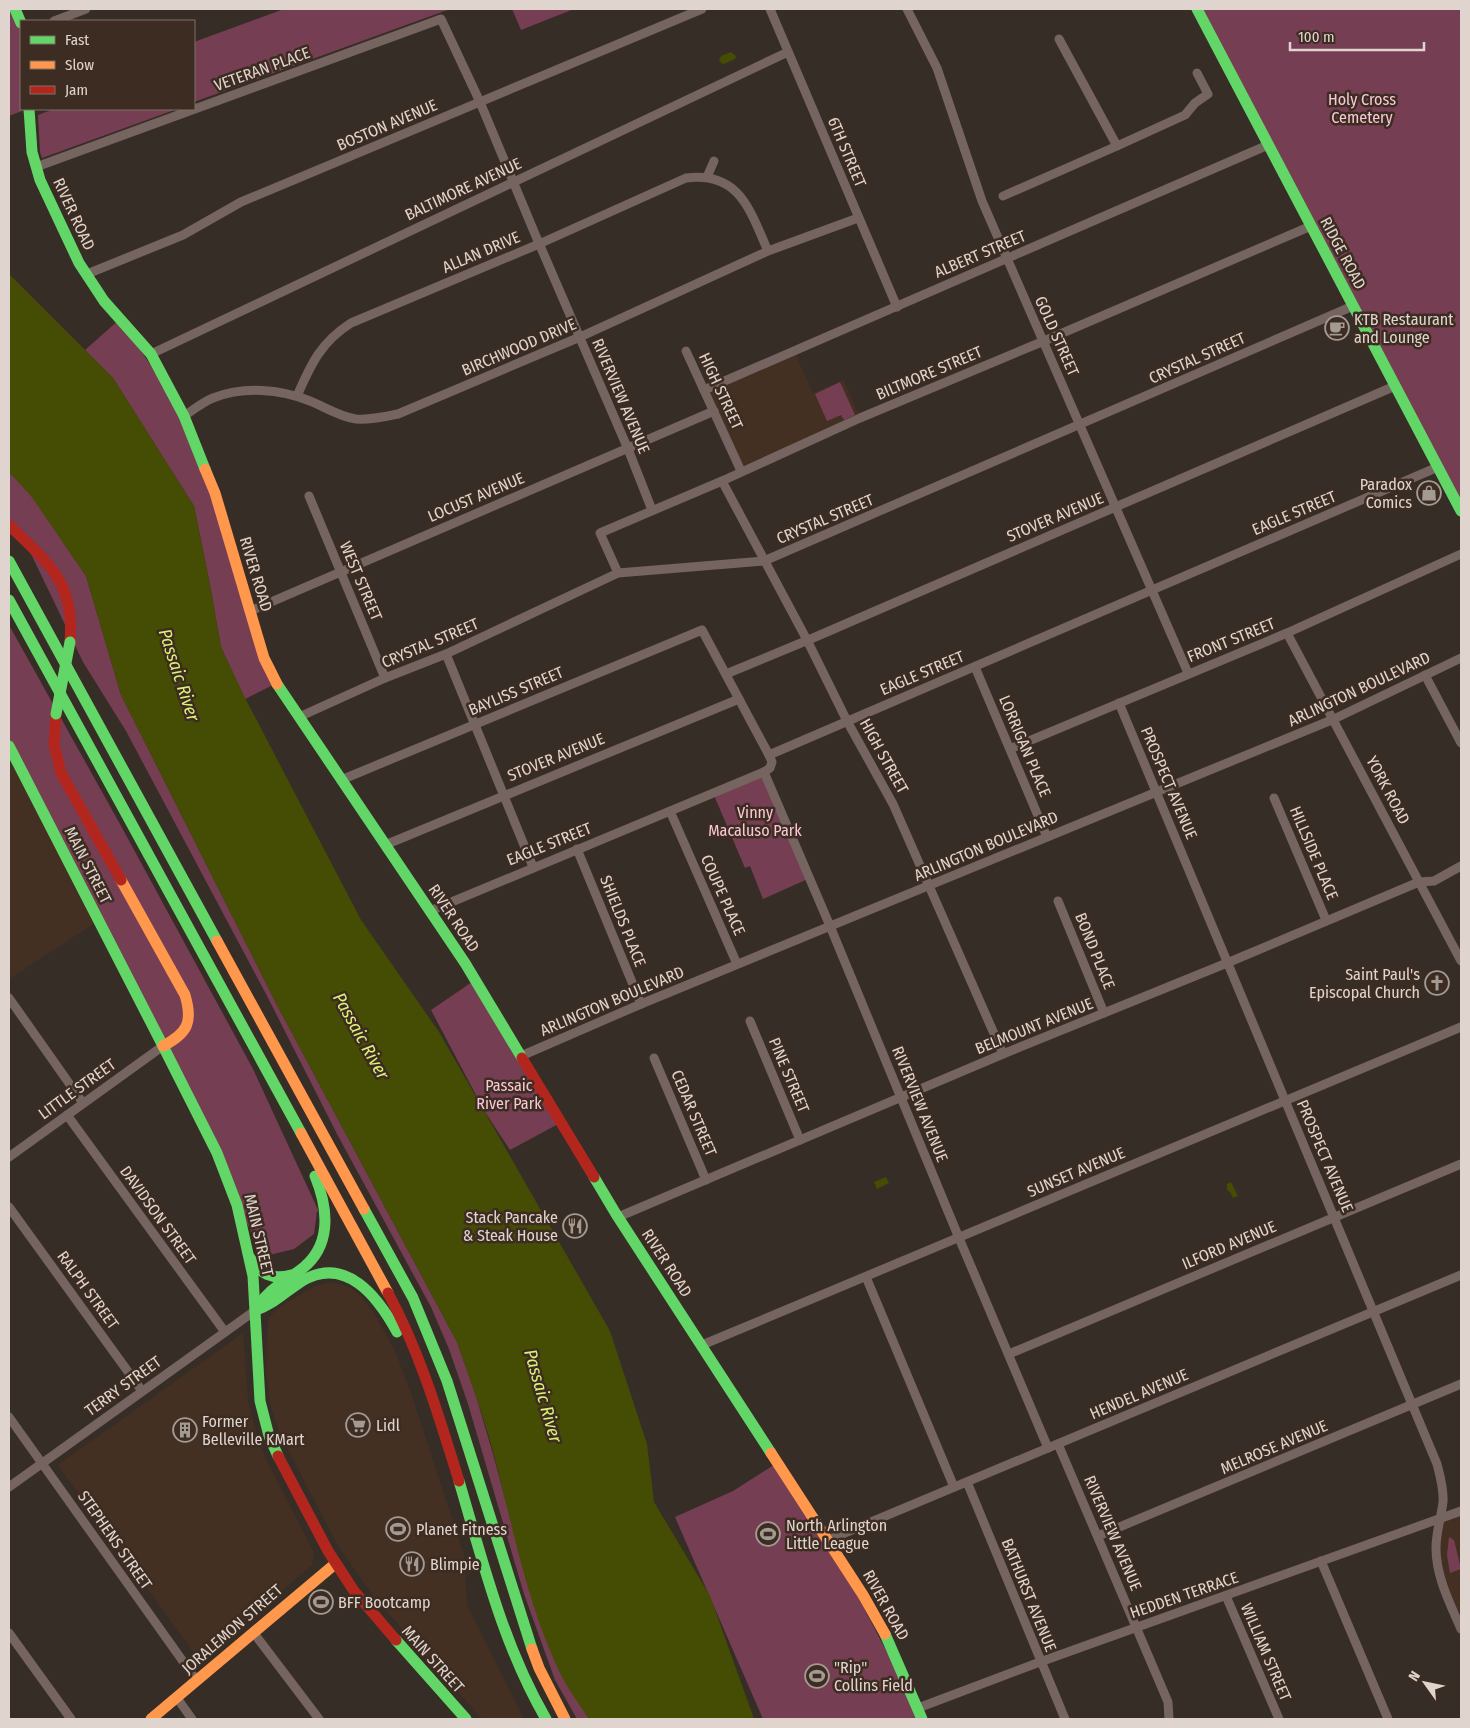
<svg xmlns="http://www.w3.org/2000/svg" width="1470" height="1728" viewBox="0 0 1470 1728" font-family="'Fira Sans Condensed',sans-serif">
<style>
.built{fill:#443022}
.green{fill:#763e52}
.water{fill:#454d04}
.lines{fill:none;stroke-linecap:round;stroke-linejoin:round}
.street{stroke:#766461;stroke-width:9}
.fast{stroke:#63d668;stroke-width:11}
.slow{stroke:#ff974d;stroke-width:11}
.jam{stroke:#b3261e;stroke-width:11}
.fast-bridge{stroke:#63d668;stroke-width:11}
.labels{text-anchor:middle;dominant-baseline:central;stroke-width:5;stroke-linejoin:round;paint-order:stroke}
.street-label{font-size:16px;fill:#e0d5ce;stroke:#3c2c21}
.park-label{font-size:16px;fill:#f9c8d8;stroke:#3c2c21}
.poi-label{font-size:16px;fill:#e0d5ce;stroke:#3c2c21;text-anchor:start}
.water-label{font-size:18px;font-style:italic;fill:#ddf078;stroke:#3c2c21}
</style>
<rect width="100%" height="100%" fill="#362d27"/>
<g class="built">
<path d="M794,351L813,393L844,380L860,418L741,471L704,390Z"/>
<path d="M9,740L101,919L9,979Z"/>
<path d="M333,1282L349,1287L361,1296L375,1315L395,1351L412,1396L464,1555L467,1605L523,1717L520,1719H482L375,1598L338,1546L279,1432L271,1407L266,1372L268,1319L277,1309L315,1286Z"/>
<path d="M243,1333L248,1400L254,1426L266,1459L314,1553L312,1565L200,1661L58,1465Z"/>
<path d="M1461,1511V1609L1454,1612L1442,1583L1439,1519Z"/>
</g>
<g class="green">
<path d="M9,9L21,23V109H24L22,111L9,116Z"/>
<path d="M284,9H450L194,102V42Z"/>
<path d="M512,9H574L521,30Z"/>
<path d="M1197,9H1461V511Z"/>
<path d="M54,109H177L42,158L40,152L38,115Z"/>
<path d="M120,319L184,416L277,683L245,699L221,647L210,585L194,506L113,378L85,350Z"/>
<path d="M840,382L855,415L844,420L841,415L827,421L815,394Z"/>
<path d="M9,472L31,495L86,576L121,695L277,1005L457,1342L476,1396L493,1454L528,1584L563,1678L589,1719H577L555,1680L524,1594L468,1404L449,1349L431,1307L337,1134L266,994L126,731L83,662L32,556L9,518Z"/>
<path d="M9,625L121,826L253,1069L319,1212L317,1211L314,1234L294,1249L265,1256L247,1224L101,919L9,740Z"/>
<path d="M764,772L810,878L763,899L750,866L745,868L713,793Z"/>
<path d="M475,980L560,1123L510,1150L485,1112L431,1010Z"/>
<path d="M777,1463L828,1540L922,1719H763L675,1517L733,1491Z"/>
<path d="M1449,1537L1454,1540L1461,1569L1450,1573L1447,1555Z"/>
</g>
<g class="water">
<path d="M731,52L736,56L735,59L724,64L721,63L719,60L721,56Z"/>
<path d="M9,274L113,378L194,506L210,585L221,647L243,694L361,920L439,1032L610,1331L647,1444L654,1502L710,1596L754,1719H589C580,1705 570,1692 562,1677C528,1609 513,1528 494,1455C484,1417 470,1379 457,1342L277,1005L121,695L86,576L31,496L9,472Z"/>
<path d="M886,1177L889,1183L877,1189L874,1182Z"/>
<path d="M1231,1182L1238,1196L1233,1198L1230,1192L1227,1190V1184Z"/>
</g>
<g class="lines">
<g class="street">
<path d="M770,9L897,307"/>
<path d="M907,9L937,68L982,201L1188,673"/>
<path d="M54,21L86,9"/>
<path d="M1117,146L1185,115L1195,103L1208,94L1197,73"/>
<path d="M36,167L441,19L480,102L535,234L628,449L652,510"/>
<path d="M707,177L714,161"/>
<path d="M1003,196L1117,146L1059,39"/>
<path d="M87,274L183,235L241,202L702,9"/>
<path d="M686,351L741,471"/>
<path d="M151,354L788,52"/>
<path d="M704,390L1268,145"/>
<path d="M297,396C311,364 321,342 351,323L539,244L686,178C740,171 750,211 768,251"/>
<path d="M184,416C193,410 203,402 213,398C244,386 280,389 310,401C325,407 340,417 356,419C370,420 384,417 398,414L580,337L768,251L858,218"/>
<path d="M722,481L807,640L847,721L893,804L1003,1054"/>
<path d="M309,496L385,678"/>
<path d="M618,573L600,533L722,481L860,418L1044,341L1311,226"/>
<path d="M250,611L714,411"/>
<path d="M1287,633L1461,961"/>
<path d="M446,654L533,867"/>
<path d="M975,667L1047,837"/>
<path d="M726,674L813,638L1395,386"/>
<path d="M1425,675L1461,743"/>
<path d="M1119,703L1437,1464C1440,1476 1444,1489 1443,1502C1441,1518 1436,1532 1436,1548C1436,1577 1450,1603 1461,1629"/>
<path d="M299,717L385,678L446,654L618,573L764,561L1353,306"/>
<path d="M1010,749L1287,633L1461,554"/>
<path d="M769,755L1438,467"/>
<path d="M764,772L830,926L959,1238L1048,1448"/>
<path d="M341,780L702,630L769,755L772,762L770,768L764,772L430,911"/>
<path d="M1274,798L1326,920"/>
<path d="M670,811L737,964"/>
<path d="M385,845L739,699"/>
<path d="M577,849L641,1004"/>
<path d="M1058,901L1104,1013"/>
<path d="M9,998L83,1103"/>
<path d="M750,1021L800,1140"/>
<path d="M521,1056L641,1004L1334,719L1461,658"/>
<path d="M654,1058L706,1180"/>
<path d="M67,1115L225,1332"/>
<path d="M9,1157L163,1046"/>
<path d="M9,1207L142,1391"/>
<path d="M618,1217L1003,1054L1227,963L1419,882L1434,881L1461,866"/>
<path d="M866,1277L954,1487"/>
<path d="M702,1345L1461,1027"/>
<path d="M1009,1354L1461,1164"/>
<path d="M9,1417L197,1681"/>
<path d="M1058,1444L1168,1702L1169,1719"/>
<path d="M967,1482L1065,1719"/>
<path d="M9,1487L256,1310"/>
<path d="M1098,1536L1461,1384"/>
<path d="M828,1540L1461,1275"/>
<path d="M1321,1561L1388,1719"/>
<path d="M1226,1596L1279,1719"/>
<path d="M253,1632L319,1719"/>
<path d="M9,1633L71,1719"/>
<path d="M177,1698L192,1719"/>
<path d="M918,1708L1040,1662L1461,1511"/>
</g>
<g class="fast">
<path d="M15,9L21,23"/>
<path d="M1197,9L1461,511"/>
<path d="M29,109L32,152L40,180L79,263L104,301L151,354L184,416L205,469"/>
<path d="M9,561L217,941"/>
<path d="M9,600L301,1133"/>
<path d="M277,684L465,963L522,1058"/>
<path d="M9,746L163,1046"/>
<path d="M163,1046L217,1153L237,1205L253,1276L260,1401L269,1436L278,1456"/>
<path d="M594,1177L616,1214L771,1453"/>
<path d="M364,1209L413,1298L447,1381L532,1649"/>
<path d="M250,1258C260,1274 272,1280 291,1275"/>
<path d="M256,1310C266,1291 282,1283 299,1271C332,1248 329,1210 315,1176"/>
<path d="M256,1310C274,1304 286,1291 302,1281C346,1255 378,1297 397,1332"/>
<path d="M459,1481C483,1562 503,1645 546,1719"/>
<path d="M885,1634L922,1719"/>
<path d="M396,1640L466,1719"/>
</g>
<g class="slow">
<path d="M205,469L215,493L264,658L277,684"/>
<path d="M121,880L185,995C193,1022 188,1033 163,1046"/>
<path d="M217,941L364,1209"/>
<path d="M301,1133L388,1293"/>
<path d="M771,1453L863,1595L885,1634"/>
<path d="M532,1649L539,1668L565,1719"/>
<path d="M151,1719L335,1564"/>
</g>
<g class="jam">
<path d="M9,525C49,564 75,582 70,642"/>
<path d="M56,714L54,744L61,773L121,880"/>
<path d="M522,1058L594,1177"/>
<path d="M388,1293C420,1352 439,1417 459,1481"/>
<path d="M278,1456L328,1551L354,1591L396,1640"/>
</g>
<path class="fast-bridge" d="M56,714L70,642"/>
</g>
<defs>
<g id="cafe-ring" transform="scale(1.25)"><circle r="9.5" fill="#3c2c21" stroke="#a49a94" stroke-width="1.5"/><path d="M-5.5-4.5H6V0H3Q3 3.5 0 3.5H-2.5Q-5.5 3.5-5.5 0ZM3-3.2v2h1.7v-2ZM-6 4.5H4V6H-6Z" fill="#a49a94"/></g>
<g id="shop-ring" transform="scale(1.25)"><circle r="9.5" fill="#3c2c21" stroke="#a49a94" stroke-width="1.5"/><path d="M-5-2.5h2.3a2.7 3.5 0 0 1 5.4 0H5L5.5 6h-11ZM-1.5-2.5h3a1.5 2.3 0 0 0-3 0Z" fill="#a49a94"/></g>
<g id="church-ring" transform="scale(1.25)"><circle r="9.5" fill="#3c2c21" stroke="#a49a94" stroke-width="1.5"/><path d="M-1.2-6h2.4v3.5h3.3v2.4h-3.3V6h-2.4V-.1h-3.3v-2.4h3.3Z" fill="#a49a94"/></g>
<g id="restaurant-ring" transform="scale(1.25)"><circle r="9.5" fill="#3c2c21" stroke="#a49a94" stroke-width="1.5"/><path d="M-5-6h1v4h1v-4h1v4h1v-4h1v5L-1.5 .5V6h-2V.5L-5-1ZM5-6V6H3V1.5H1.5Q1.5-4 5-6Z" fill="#a49a94"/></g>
<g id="supermarket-ring" transform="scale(1.25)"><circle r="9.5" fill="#3c2c21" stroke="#a49a94" stroke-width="1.5"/><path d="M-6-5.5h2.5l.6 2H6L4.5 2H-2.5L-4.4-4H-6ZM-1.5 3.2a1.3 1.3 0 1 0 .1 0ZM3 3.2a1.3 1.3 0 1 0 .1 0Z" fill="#a49a94"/></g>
<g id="building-ring" transform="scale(1.25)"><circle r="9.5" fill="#3c2c21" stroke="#a49a94" stroke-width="1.5"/><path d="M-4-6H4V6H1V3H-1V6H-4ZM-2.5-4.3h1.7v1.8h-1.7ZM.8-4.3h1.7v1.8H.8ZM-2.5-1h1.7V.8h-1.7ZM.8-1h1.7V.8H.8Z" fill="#a49a94"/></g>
<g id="stadium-ring" transform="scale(1.25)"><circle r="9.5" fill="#3c2c21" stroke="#a49a94" stroke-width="1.5"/><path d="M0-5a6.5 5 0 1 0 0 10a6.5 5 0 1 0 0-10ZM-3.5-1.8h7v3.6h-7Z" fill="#a49a94"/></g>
</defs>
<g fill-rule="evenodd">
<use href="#cafe-ring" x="1337" y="328"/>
<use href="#shop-ring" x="1429" y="493"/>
<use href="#church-ring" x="1437" y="983"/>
<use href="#restaurant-ring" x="575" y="1226"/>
<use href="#supermarket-ring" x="358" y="1425"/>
<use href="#building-ring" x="185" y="1430"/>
<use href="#stadium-ring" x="398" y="1529"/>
<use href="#stadium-ring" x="768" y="1534"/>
<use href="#restaurant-ring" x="412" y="1564"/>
<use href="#stadium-ring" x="321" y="1602"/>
<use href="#stadium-ring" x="817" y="1676"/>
</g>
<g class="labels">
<g class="street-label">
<text transform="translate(262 69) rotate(-20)">VETERAN PLACE</text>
<text transform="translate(387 125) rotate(-23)">BOSTON AVENUE</text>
<text transform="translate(847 152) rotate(67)">6TH STREET</text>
<text transform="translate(463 189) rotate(-25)">BALTIMORE AVENUE</text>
<text transform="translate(74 214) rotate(65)">RIVER ROAD</text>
<text transform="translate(481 252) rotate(-23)">ALLAN DRIVE</text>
<text transform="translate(1343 253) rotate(62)">RIDGE ROAD</text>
<text transform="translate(980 254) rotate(-23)">ALBERT STREET</text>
<text transform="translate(1057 336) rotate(66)">GOLD STREET</text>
<text transform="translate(519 347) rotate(-23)">BIRCHWOOD DRIVE</text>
<text transform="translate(1197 358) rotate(-24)">CRYSTAL STREET</text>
<text transform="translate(929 373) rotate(-23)">BILTMORE STREET</text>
<text transform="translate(721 391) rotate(65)">HIGH STREET</text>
<text transform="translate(621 396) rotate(67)">RIVERVIEW AVENUE</text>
<text transform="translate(476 497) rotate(-23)">LOCUST AVENUE</text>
<text transform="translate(1294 513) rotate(-23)">EAGLE STREET</text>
<text transform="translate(1055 517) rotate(-23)">STOVER AVENUE</text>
<text transform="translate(825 519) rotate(-23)">CRYSTAL STREET</text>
<text transform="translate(256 574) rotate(73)">RIVER ROAD</text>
<text transform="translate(361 581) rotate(67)">WEST STREET</text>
<text transform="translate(1231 640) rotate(-22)">FRONT STREET</text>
<text transform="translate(430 643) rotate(-23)">CRYSTAL STREET</text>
<text transform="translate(922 673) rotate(-23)">EAGLE STREET</text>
<text transform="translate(1359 689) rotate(-25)">ARLINGTON BOULEVARD</text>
<text transform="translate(516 691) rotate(-23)">BAYLISS STREET</text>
<text transform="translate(1025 746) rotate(67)">LORRIGAN PLACE</text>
<text transform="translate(884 756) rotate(61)">HIGH STREET</text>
<text transform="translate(556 757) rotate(-22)">STOVER AVENUE</text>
<text transform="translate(1169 783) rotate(67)">PROSPECT AVENUE</text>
<text transform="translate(1388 790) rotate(62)">YORK ROAD</text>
<text transform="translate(549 844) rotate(-22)">EAGLE STREET</text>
<text transform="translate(986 846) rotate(-23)">ARLINGTON BOULEVARD</text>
<text transform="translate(1314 853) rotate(67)">HILLSIDE PLACE</text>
<text transform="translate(88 865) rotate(63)">MAIN STREET</text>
<text transform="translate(723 895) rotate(66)">COUPE PLACE</text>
<text transform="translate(454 918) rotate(56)">RIVER ROAD</text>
<text transform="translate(623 921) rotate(68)">SHIELDS PLACE</text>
<text transform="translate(1095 951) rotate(68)">BOND PLACE</text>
<text transform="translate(612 1001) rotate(-23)">ARLINGTON BOULEVARD</text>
<text transform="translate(1034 1026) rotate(-22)">BELMOUNT AVENUE</text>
<text transform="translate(789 1075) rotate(67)">PINE STREET</text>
<text transform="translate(77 1089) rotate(-36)">LITTLE STREET</text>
<text transform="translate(920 1104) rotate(68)">RIVERVIEW AVENUE</text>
<text transform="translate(694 1113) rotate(67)">CEDAR STREET</text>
<text transform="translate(1325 1156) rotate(67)">PROSPECT AVENUE</text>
<text transform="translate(1076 1172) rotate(-23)">SUNSET AVENUE</text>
<text transform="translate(158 1215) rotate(54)">DAVIDSON STREET</text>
<text transform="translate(259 1235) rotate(77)">MAIN STREET</text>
<text transform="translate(1229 1245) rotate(-23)">ILFORD AVENUE</text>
<text transform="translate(667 1263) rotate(57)">RIVER ROAD</text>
<text transform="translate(88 1290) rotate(54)">RALPH STREET</text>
<text transform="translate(123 1386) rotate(-36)">TERRY STREET</text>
<text transform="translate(1139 1394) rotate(-23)">HENDEL AVENUE</text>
<text transform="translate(1274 1447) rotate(-23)">MELROSE AVENUE</text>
<text transform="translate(1113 1533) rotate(67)">RIVERVIEW AVENUE</text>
<text transform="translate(115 1540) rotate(55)">STEPHENS STREET</text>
<text transform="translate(1029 1595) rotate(68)">BATHURST AVENUE</text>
<text transform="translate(1184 1595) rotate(-19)">HEDDEN TERRACE</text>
<text transform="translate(886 1605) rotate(61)">RIVER ROAD</text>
<text transform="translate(232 1629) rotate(-41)">JORALEMON STREET</text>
<text transform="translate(1266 1652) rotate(67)">WILLIAM STREET</text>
<text transform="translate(433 1659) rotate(48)">MAIN STREET</text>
</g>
<g class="park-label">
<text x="1362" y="99">Holy Cross<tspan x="1362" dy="18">Cemetery</tspan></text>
<text x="755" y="812">Vinny<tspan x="755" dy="18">Macaluso Park</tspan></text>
<text x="509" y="1085">Passaic<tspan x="509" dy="18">River Park</tspan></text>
</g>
<g class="poi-label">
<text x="1354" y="319">KTB Restaurant<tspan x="1354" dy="18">and Lounge</tspan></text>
<text x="1412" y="484" text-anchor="end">Paradox<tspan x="1412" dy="18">Comics</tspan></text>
<text x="1420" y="974" text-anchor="end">Saint Paul's<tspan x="1420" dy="18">Episcopal Church</tspan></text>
<text x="558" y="1217" text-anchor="end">Stack Pancake<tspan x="558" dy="18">&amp; Steak House</tspan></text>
<text x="202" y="1421">Former<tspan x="202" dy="18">Belleville KMart</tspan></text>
<text x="376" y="1425">Lidl</text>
<text x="786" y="1525">North Arlington<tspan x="786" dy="18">Little League</tspan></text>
<text x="416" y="1529">Planet Fitness</text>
<text x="430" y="1564">Blimpie</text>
<text x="338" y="1602">BFF Bootcamp</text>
<text x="834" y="1667">"Rip"<tspan x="834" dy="18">Collins Field</tspan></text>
</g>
<g class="water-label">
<text transform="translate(179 675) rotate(72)">Passaic River</text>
<text transform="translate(361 1036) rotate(61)">Passaic River</text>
<text transform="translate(543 1396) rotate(74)">Passaic River</text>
</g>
</g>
<rect width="1470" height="1728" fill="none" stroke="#e0d5ce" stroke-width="20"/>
<rect x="20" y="20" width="175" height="90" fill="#3c2c21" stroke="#7e7066"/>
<rect x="30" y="36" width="25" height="8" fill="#63d668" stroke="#7e7066"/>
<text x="65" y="45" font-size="15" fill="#e0d5ce">Fast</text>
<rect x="30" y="61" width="25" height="8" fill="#ff974d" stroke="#7e7066"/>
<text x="65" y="70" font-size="15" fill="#e0d5ce">Slow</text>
<rect x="30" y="86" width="25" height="8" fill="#b3261e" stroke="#7e7066"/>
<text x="65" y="95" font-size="15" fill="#e0d5ce">Jam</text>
<g transform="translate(1425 1683) rotate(303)" stroke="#3c2c21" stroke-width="4" paint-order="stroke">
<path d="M0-4L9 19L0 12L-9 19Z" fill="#e0d5ce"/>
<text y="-8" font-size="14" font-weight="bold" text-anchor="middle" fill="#e0d5ce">N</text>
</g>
<path d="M1290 42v8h134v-8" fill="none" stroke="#e0d5ce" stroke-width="2.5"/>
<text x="1298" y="42" font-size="15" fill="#e0d5ce" stroke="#3c2c21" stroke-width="4" paint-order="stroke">100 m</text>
</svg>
